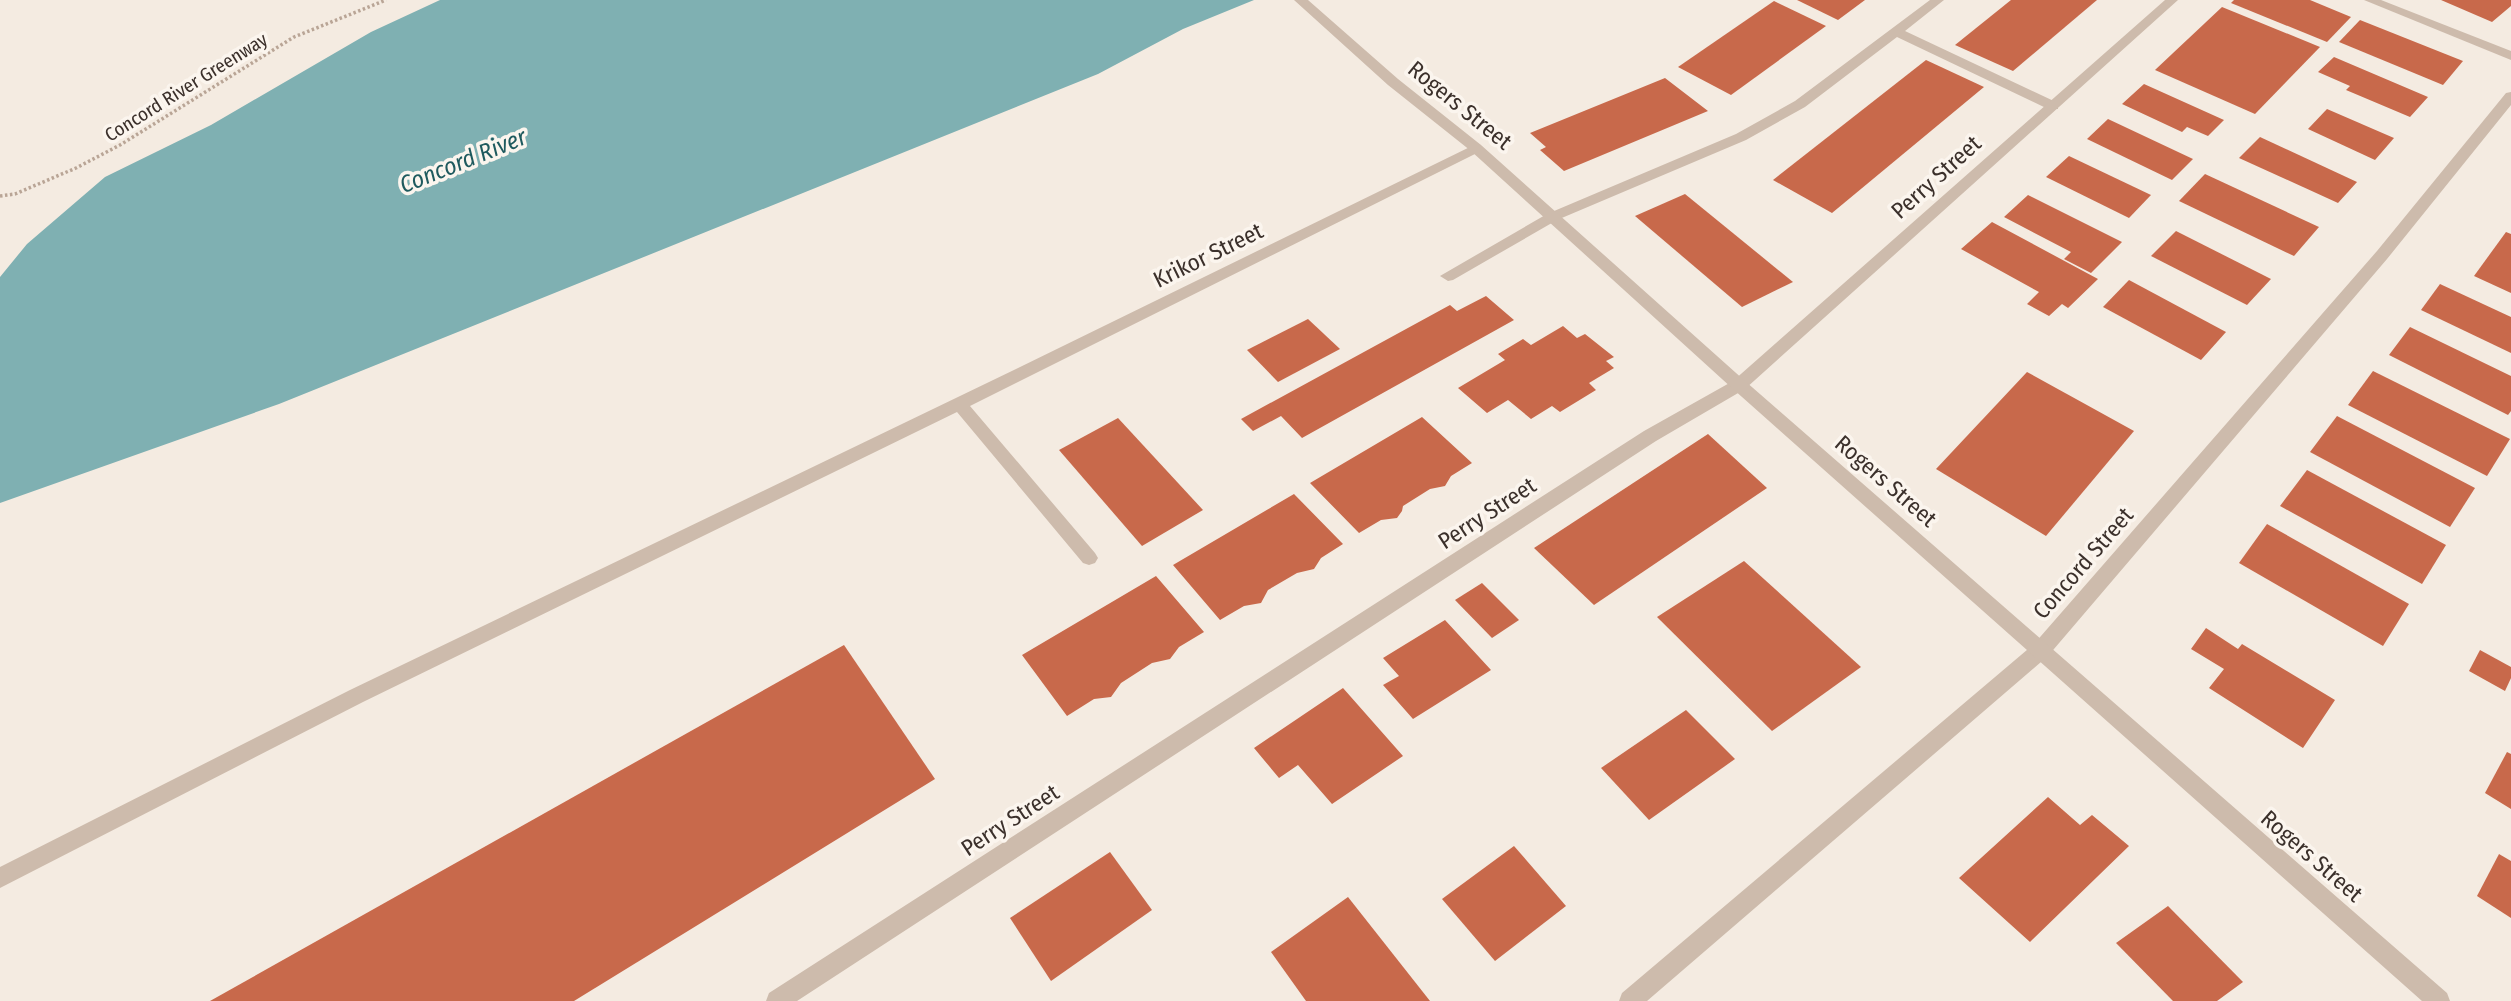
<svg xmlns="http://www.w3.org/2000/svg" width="2511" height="1001" viewBox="0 0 2511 1001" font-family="'Fira Sans Condensed',sans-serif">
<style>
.water{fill:#7fb0b2}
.building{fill:#c8694b}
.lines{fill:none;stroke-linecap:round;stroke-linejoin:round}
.path{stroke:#b9a596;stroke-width:3.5;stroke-dasharray:2.5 2.5;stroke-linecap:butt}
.service{fill:#cdbbac;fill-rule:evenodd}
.minor{fill:#cdbbac;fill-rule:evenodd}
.tertiary{fill:#cdbbac;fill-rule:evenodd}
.labels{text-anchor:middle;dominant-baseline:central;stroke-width:7;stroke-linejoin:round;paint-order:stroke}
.far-street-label{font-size:19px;fill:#3b302b;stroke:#fbf5ee}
.street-label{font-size:23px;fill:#3b302b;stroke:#fbf5ee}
.water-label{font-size:24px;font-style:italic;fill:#1f5a5e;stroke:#fbf5ee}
</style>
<rect width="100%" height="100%" fill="#f4ebe1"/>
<path class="water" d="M440,0H1254L1183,29L1098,74L279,404L0,503V277L27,244L105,177L211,125L371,32Z"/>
<g class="building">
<path d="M1797,0H1865L1838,20Z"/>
<path d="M2011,0H2097L2013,71L1955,45Z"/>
<path d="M2234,0H2310L2351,17L2327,42L2231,3Z"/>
<path d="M2441,0H2511V6L2492,22Z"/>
<path d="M1774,1L1826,26L1731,95L1678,67Z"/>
<path d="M2222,7L2320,47L2255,114L2155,70Z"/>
<path d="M2360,20L2463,61L2443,85L2339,42Z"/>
<path d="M2334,57L2428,97L2410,117L2346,90L2350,86L2318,72Z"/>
<path d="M1926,60L1984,87L1832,213L1773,180Z"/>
<path d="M1665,78L1708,111L1564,171L1540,150L1546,147L1530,133Z"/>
<path d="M2144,84L2224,120L2208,136L2187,127L2182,132L2122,104Z"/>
<path d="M2327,109L2394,138L2375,160L2308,129Z"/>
<path d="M2108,119L2193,159L2172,180L2087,139Z"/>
<path d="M2260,137L2357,182L2338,203L2239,158Z"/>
<path d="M2069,156L2151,195L2129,218L2046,177Z"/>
<path d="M2205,174L2319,227L2294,256L2179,201Z"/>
<path d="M1685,194L1793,282L1742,307L1635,216Z"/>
<path d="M2028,195L2122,242L2091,273L2064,259L2071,252L2004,217Z"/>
<path d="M1992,222L2098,279L2068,308L2062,304L2049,316L2027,304L2039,292L1961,249Z"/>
<path d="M2176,231L2271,279L2247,305L2151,256Z"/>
<path d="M2506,232L2511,234V293L2474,276Z"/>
<path d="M2129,280L2226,332L2201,360L2103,307Z"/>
<path d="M2440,284L2511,317V353L2421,310Z"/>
<path d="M1486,296L1514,320L1302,438L1281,416L1253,431L1241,419L1450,305L1457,311Z"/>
<path d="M1308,319L1340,349L1278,382L1247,350Z"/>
<path d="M1563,326L1577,338L1585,334L1614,357L1606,361L1614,368L1589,383L1596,390L1560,412L1552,406L1531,419L1508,400L1487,413L1458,388L1505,360L1498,354L1523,339L1531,345Z"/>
<path d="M2410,327L2511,376V411L2508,415L2389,355Z"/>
<path d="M2373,371L2510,439L2487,476L2348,405Z"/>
<path d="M2027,372L2134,431L2046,536L1936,469Z"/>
<path d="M2337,416L2475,488L2450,527L2310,452Z"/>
<path d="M1422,417L1472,463L1451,476L1445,486L1430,489L1403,506L1402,511L1397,518L1381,520L1359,533L1310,483Z"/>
<path d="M1118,418L1203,510L1142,546L1059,450Z"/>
<path d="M1708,434L1767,488L1594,605L1534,548Z"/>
<path d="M2307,470L2446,545L2422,584L2280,506Z"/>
<path d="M1294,494L1343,544L1321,558L1314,569L1297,573L1268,590L1261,603L1244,606L1220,620L1173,565Z"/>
<path d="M2267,524L2409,604L2383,646L2239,563Z"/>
<path d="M1744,561L1861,667L1772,731L1657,617Z"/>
<path d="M1156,576L1204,632L1179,647L1170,659L1152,663L1121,683L1111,697L1094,699L1067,716L1022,655Z"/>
<path d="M1482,583L1519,620L1492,638L1455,600Z"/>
<path d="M1445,620L1491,670L1413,719L1383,685L1399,676L1383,658Z"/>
<path d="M2206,628L2238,649L2242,644L2335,700L2303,748L2209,688L2224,669L2191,649Z"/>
<path d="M844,645L935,779L574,1001H210Z"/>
<path d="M2480,650L2511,667V678L2505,691L2469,671Z"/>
<path d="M1343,688L1403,756L1332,804L1298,765L1279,778L1254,748Z"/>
<path d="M1686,710L1735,759L1649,820L1601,768Z"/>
<path d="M2507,752L2511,754V809L2485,793Z"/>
<path d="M2048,797L2080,825L2092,815L2129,846L2030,942L1959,878Z"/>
<path d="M1514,846L1566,906L1495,961L1442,899Z"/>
<path d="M1110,852L1152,910L1051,981L1010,918Z"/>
<path d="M2499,854L2511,861V918L2477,896Z"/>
<path d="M1348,897L1430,1001H1306L1271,952Z"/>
<path d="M2168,906L2243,982L2217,1001H2173L2116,943Z"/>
</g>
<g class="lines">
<path class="path" d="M0,196L15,194L76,168L120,145L294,37L386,0"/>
<g class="service">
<path d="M1930,0H1944L1905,31L2058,103V109H2048L1897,37L1805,107L1746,140L1557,220L1453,280L1448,281L1440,276L1547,214L1736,134L1795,101Z"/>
<path d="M1476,144L1481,145V151L970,406L1095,553L1098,558L1095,563L1089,565L1083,563L957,412L363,702L0,888V867L350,690L1016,369Z"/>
</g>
<g class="minor">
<path d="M2165,0H2178L1745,389L1656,441L797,1001H766L769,993L1644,431L1733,381Z"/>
<path d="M2364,0H2381L2511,51V60Z"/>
<path d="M2511,92V105L2387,259L2048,656L1647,1001H1619L1622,993L2034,644L2377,251L2506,93Z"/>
</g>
<path class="tertiary" d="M1294,0H1308L1398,79L1481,145L1745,381L2447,993L2450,1001H2422L1733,389L1471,151L1388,85Z"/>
</g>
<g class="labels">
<g class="far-street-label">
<text transform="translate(186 87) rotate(-32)">Concord River Greenway</text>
</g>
<g class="street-label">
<text transform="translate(1460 105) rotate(39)">Rogers Street</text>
<text transform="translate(1936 177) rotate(-42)">Perry Street</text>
<text transform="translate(1208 255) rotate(-26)">Krikor Street</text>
<text transform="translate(1886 481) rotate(41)">Rogers Street</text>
<text transform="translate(1487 513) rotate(-33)">Perry Street</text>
<text transform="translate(2083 563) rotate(-49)">Concord Street</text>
<text transform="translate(1010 820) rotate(-33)">Perry Street</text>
<text transform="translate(2312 856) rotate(41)">Rogers Street</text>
</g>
<g class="water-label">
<text transform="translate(463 161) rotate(-22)">Concord River</text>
</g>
</g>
</svg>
